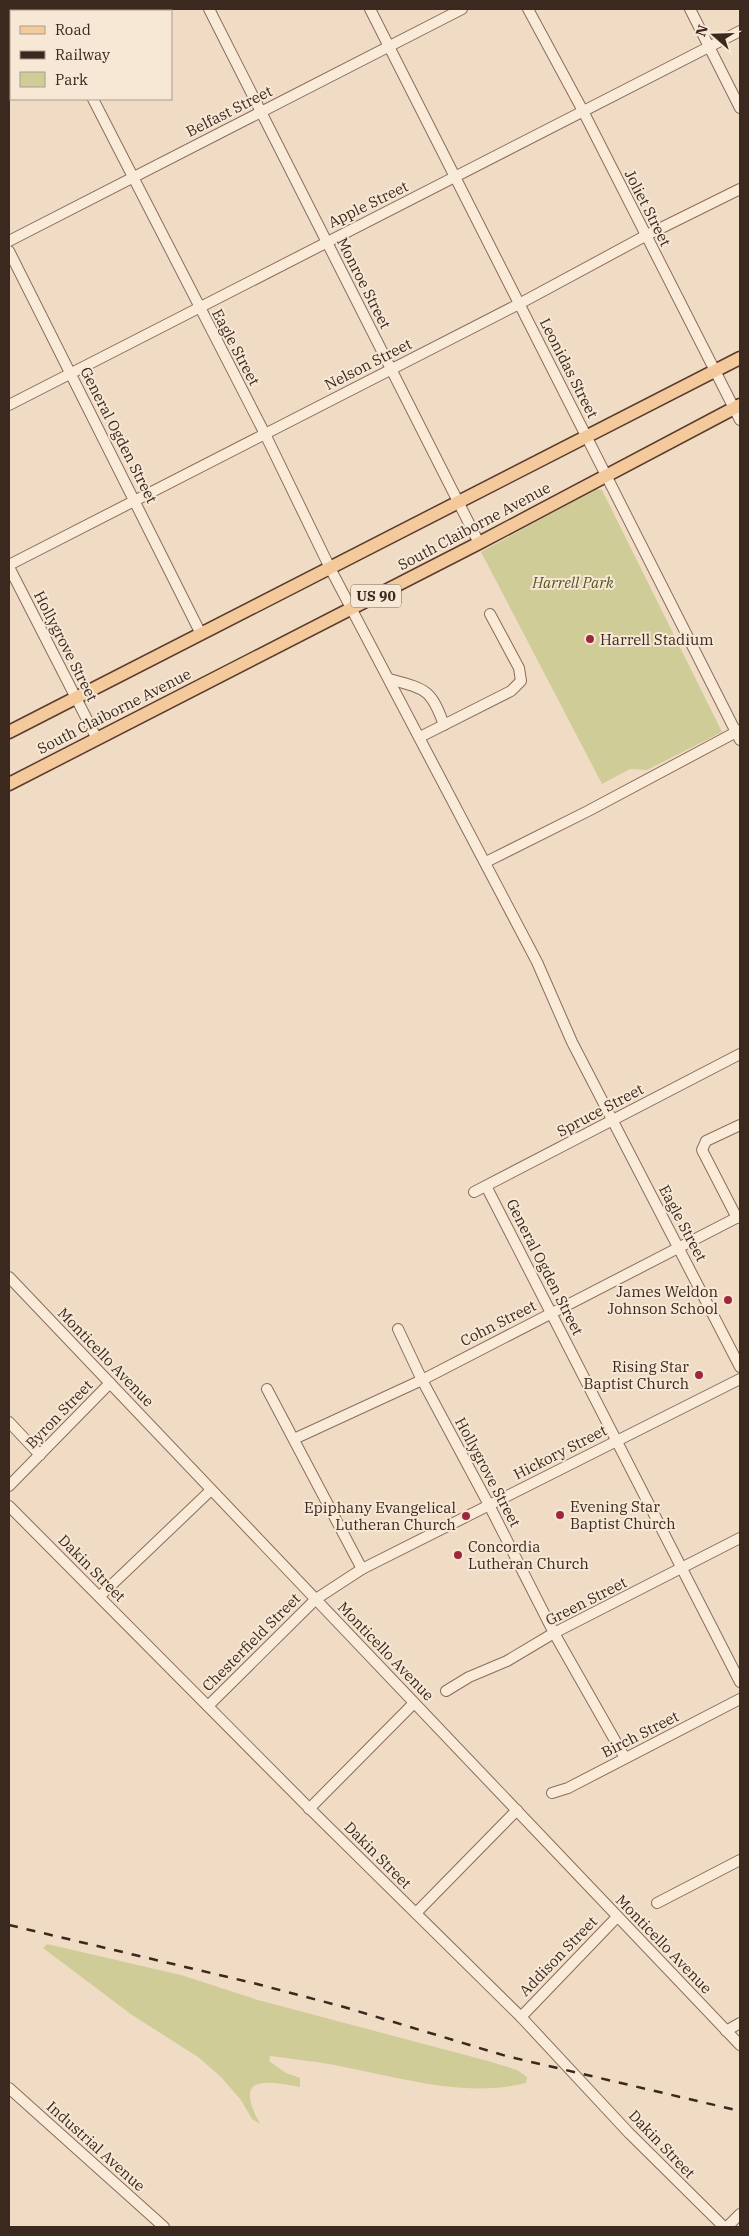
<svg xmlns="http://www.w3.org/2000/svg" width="749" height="2236" viewBox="0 0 749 2236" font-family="'IBM Plex Serif',serif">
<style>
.green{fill:#cfcc98}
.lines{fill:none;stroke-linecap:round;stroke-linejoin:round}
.minor-casing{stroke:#8c6c5a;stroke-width:12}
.major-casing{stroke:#593b2e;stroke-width:15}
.minor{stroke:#faebd9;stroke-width:10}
.major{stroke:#f4ca9c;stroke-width:12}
.rail{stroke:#3b281e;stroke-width:2.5;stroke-dasharray:9 9;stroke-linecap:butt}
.poi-dot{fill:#9d283c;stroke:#f7e7d5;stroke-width:2}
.labels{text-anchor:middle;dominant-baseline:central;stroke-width:4;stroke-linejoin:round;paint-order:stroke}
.shield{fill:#f7e7d5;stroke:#736155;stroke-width:1}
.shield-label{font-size:14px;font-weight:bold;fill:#3b281e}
.street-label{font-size:15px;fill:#3b281e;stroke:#f7e7d5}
.park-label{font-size:15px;font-style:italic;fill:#545824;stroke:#f7e7d5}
.poi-label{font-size:15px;fill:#3b281e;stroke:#f7e7d5;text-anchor:start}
</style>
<rect width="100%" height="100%" fill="#f0dcc5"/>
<g class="green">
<path d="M596,489L602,490L722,732L647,770L630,769L602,784L481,552Z"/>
<path d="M47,1944L181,1975L258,2000L488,2061L517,2070L527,2077L526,2083C464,2099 395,2076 334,2065C313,2061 291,2059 270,2056L269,2061L286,2073L300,2078V2087C265,2081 233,2074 260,2124L252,2119L241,2100L221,2077L198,2057L132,2015L43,1948Z"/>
</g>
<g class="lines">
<g class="minor-casing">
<g id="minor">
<path d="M47,9L48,11"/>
<path d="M209,9L479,543"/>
<path d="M370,9L740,740"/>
<path d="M528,9L583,111L740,420"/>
<path d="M690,9L740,108"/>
<path d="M145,11L150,9"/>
<path d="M9,81L11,80"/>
<path d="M93,99L265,434L330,568L537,962L572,1042L740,1367"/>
<path d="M9,241L462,9"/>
<path d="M9,251L201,634"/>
<path d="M9,405L740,31"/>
<path d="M9,565L519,304L645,236L740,189"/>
<path d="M9,567L97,739"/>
<path d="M389,679C426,689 431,689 444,725"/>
<path d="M420,737L511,691L521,681L519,668L490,614"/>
<path d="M486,862L588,811L740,730"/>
<path d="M486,1186L740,1682"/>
<path d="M474,1192L740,1054"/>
<path d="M737,1218L702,1150L706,1141L740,1125"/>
<path d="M9,1277L740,2045"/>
<path d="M398,1329L422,1380L489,1505L554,1633L625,1758"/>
<path d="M267,1389L362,1569"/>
<path d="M9,1422L40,1455"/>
<path d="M294,1439L422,1380L740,1216"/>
<path d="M9,1486L110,1383"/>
<path d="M9,1506L307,1806L521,2017L629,2133L724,2227"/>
<path d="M100,1596L211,1490"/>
<path d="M446,1691L469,1677L507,1661L554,1633L740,1538"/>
<path d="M208,1706L316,1599L362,1569L740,1379"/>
<path d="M552,1793L568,1788L740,1699"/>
<path d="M309,1809L414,1703"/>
<path d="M657,1903L740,1860"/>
<path d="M416,1913L517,1810"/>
<path d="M521,2017L617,1917"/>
<path d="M726,2031L740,2023"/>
<path d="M9,2088L164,2227"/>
<path d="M727,2227L740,2214"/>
</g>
</g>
<g class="major-casing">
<g id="major">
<path d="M9,732L740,358"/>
<path d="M9,784L479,543L740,405"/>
</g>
</g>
<use href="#minor" class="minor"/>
<use href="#major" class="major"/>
<path class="rail" d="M9,1925L257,1984L344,2007L506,2056L740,2111"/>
</g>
<g class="poi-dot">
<circle cx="590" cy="639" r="5"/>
<circle cx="728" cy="1300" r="5"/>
<circle cx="699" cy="1375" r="5"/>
<circle cx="560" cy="1515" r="5"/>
<circle cx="466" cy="1516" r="5"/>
<circle cx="458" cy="1555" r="5"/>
</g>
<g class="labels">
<rect class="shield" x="351" y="584.5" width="50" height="23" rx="4"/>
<g class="shield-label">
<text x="376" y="596">US 90</text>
</g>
<g class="street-label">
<text transform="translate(229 111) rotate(-27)">Belfast Street</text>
<text transform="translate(368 204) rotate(-26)">Apple Street</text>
<text transform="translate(648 208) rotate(63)">Joliet Street</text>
<text transform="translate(364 283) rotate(63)">Monroe Street</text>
<text transform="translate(236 347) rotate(62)">Eagle Street</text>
<text transform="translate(368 364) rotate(-27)">Nelson Street</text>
<text transform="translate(569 368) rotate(63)">Leonidas Street</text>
<text transform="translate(119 435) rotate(63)">General Ogden Street</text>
<text transform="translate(474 526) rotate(-28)">South Claiborne Avenue</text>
<text transform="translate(66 646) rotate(63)">Hollygrove Street</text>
<text transform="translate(114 711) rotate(-27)">South Claiborne Avenue</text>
<text transform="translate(600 1110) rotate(-28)">Spruce Street</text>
<text transform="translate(683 1223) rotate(62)">Eagle Street</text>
<text transform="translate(545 1267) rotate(63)">General Ogden Street</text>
<text transform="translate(498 1323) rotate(-27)">Cohn Street</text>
<text transform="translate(106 1357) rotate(46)">Monticello Avenue</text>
<text transform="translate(59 1414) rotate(-46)">Byron Street</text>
<text transform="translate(560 1452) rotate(-27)">Hickory Street</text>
<text transform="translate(488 1472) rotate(62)">Hollygrove Street</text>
<text transform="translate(92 1568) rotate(45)">Dakin Street</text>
<text transform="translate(586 1601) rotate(-27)">Green Street</text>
<text transform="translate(251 1642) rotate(-45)">Chesterfield Street</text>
<text transform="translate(386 1651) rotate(46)">Monticello Avenue</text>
<text transform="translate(640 1734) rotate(-27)">Birch Street</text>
<text transform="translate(378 1855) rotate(45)">Dakin Street</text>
<text transform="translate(664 1944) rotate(46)">Monticello Avenue</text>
<text transform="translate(558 1956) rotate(-46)">Addison Street</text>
<text transform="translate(662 2144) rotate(46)">Dakin Street</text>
<text transform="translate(96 2146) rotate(42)">Industrial Avenue</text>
</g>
<g class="park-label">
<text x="573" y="582">Harrell Park</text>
</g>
<g class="poi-label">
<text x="600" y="639">Harrell Stadium</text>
<text x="718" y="1291" text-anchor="end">James Weldon<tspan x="718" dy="17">Johnson School</tspan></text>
<text x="689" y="1366" text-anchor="end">Rising Star<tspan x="689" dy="17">Baptist Church</tspan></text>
<text x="570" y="1506">Evening Star<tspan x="570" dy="17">Baptist Church</tspan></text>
<text x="456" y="1507" text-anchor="end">Epiphany Evangelical<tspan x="456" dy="17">Lutheran Church</tspan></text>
<text x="468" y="1546">Concordia<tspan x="468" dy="17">Lutheran Church</tspan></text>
</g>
</g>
<rect width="749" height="2236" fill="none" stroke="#3b281e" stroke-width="20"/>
<rect x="10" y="10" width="162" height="90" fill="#f7e7d5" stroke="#ac9b8c"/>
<rect x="20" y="26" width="25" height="8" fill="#f4ca9c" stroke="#ac9b8c"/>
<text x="55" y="35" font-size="15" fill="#3b281e">Road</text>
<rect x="20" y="51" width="25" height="8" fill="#3b281e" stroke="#ac9b8c"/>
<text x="55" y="60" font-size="15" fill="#3b281e">Railway</text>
<rect x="20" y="72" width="25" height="15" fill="#cfcc98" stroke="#ac9b8c"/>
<text x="55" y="85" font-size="15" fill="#3b281e">Park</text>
<g transform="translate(714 35) rotate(290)" stroke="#f7e7d5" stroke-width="4" paint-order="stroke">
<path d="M0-4L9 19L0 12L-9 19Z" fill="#3b281e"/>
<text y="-8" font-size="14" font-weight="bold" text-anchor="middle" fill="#3b281e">N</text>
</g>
</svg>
